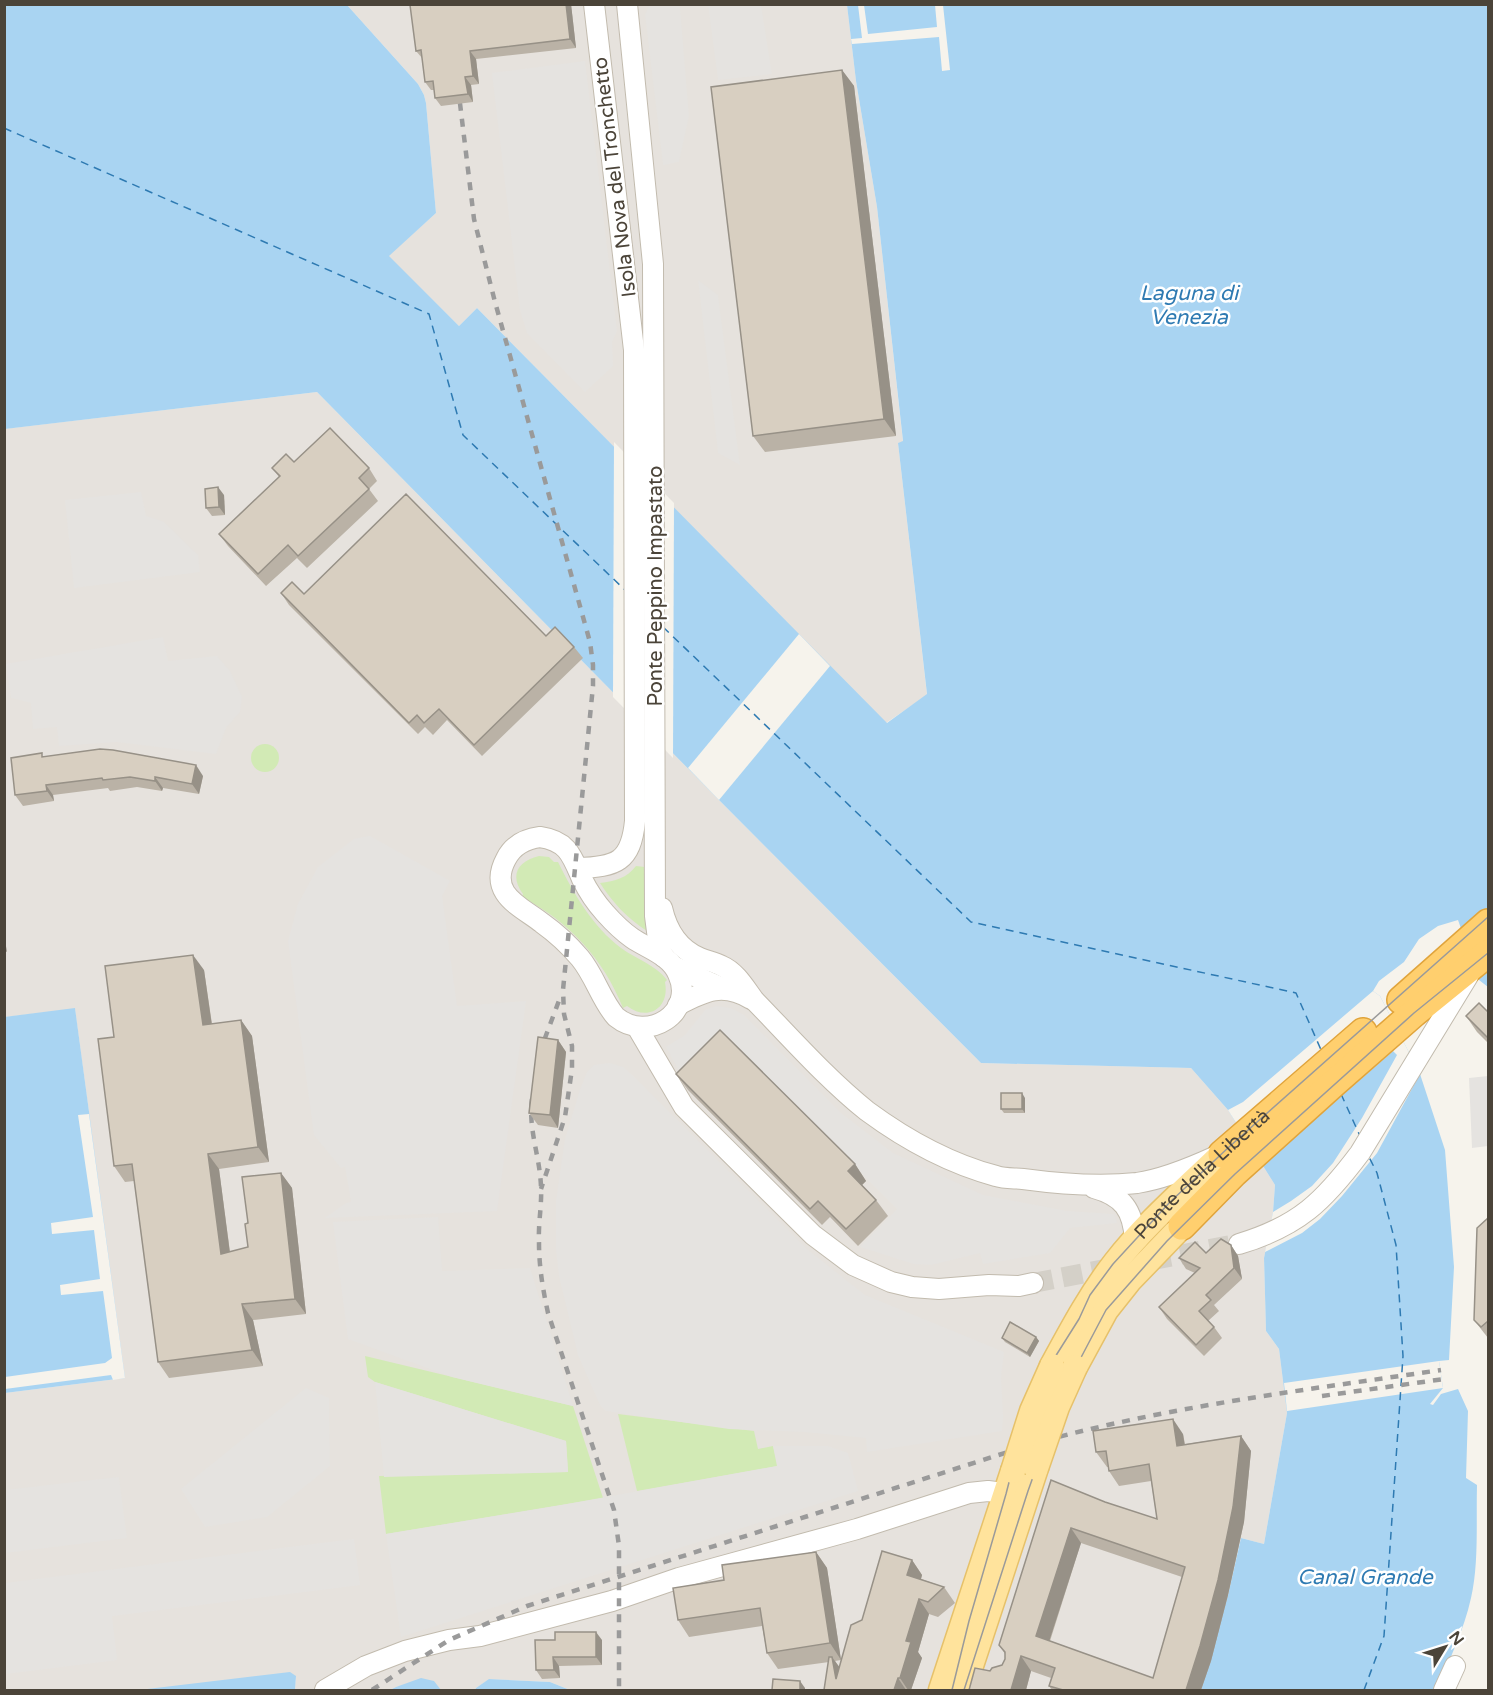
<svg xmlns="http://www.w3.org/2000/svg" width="1493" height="1695" viewBox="0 0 1493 1695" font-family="'Varela Round',sans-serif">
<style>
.industrial{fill:#e6e2dd}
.green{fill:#d2eab5}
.parking{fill:#e5e3e0}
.water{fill:#a9d4f2}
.pier{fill:#f6f3ec}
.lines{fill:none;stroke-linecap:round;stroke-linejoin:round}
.ferry{stroke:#2e7ab2;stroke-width:1.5;stroke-dasharray:8 6;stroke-linecap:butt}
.minor-tunnel{stroke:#d4d0c8;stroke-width:20;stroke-dasharray:20 10;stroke-linecap:butt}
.minor-casing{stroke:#c2bbae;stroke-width:22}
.major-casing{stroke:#e6c16a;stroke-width:27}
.highway-casing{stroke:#e0a43c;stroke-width:30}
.minor{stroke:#fff;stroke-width:20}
.major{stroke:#ffe39c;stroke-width:24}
.highway{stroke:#ffcf6e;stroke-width:27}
.tram{stroke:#9a9a9a;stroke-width:1.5}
.rail{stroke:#9a9a9a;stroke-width:4.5;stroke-dasharray:8 8;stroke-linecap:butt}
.major-bridge-casing{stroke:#e6c16a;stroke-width:27;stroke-linecap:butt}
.major-bridge{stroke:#ffe39c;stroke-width:24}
.wall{fill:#bab2a6;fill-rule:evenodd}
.shaded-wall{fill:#979187}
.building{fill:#d8cfc1;stroke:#979187;stroke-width:1.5;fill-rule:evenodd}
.labels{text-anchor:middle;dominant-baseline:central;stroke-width:5;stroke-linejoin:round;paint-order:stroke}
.street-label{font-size:20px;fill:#4b4439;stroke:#fff}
.water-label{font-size:21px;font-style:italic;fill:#2e7ab2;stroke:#fff}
</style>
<rect width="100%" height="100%" fill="#f6f3ec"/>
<g class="industrial">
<path d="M347,5H847L856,81L877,207L903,442L898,443L927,695L886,723L477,308L459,326L388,256L436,213L426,103L424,95L418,84Z"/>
<path d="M317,392L719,800L981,1063L1191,1068L1228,1110L1275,1185L1273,1212L1264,1258L1266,1331L1279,1349L1287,1413L1264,1544L1241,1538L1228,1595L1201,1690H570L550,1682L490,1679L476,1688L475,1690H441L433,1681L396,1687L390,1690H295L296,1676L139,1690H5V1393L125,1378L75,1009L5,1017L4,429Z"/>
</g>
<g class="green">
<circle cx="265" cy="758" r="14"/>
<path d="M539,856L549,857L554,862H558C574,894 592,926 621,948C636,959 656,965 667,980L665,982C670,1008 648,1022 627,1006L623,1008C603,958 569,922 522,897L523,894C509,875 518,861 539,856Z"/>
<path d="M636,866L645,867L647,931C628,919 612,902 600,883C615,881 627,878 636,866Z"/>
<path d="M365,1356L573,1406L603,1498L386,1534L379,1476L568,1472L566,1441L375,1382L368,1377Z"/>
<path d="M618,1414L754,1431L758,1449L773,1446L778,1466L637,1491Z"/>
</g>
<g class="parking">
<path d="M649,5H678L680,7L689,116L679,162L663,165L645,15Z"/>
<path d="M708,5H761L772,74L718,80Z"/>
<path d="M585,61L617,331L612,342L613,366L585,392L527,333L520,310L492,73Z"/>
<path d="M698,280L718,295L740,465L718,453Z"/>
<path d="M141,492L146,516L164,522L198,555L200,572L74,588L65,500Z"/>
<path d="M163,637L168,661L217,656L230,671L242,697L240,712L226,728L216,754L117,742L59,746L57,727L33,729L31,703L11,698L6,664Z"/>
<path d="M370,836L450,881L442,896L457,1006L526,1001L497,1211L325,1218L346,1203L351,1202L345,1167L341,1168L314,1135L288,941L298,904L318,867L354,839Z"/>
<path d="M716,1006L731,1008L744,1015L841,1113L893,1153L983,1195L1067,1211L1114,1214L1117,1223L1070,1228L1050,1253L983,1264L980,1253L931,1265L914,1264L860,1247L897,1209L722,1034L681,1074L666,1047L685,1035L705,1010Z"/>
<path d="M610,1063L623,1067L630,1073L808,1250L865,1295L1004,1352L1001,1377L1003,1417L1002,1431L867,1452L866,1438L805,1432L729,1429L606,1411L600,1405L578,1355L559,1276L556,1249V1201L565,1139L580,1090L587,1072L594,1065Z"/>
<path d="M1488,1076V1146L1472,1148L1469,1078Z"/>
<path d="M438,1217L442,1271L530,1268L573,1406L452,1377L348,1339L333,1222Z"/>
<path d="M375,1382L566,1441L568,1472L384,1477Z"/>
<path d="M306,1388L329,1398L330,1466L267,1517L205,1527L181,1489Z"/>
<path d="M773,1446H828L848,1453L858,1491L401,1637L386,1534L562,1505L777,1466Z"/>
<path d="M119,1477L127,1538L5,1553V1490Z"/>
<path d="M354,1539L360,1585L112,1616L117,1660L5,1674V1583Z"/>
</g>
<g class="water">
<path d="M4,5H347L418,84L424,95L426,103L436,213L389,256L459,326L477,308L887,723L927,694L898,443L903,441L877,207L856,81L847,5H1488V987L1479,980L1458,920L1438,926L1419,939L1404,962L1379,981L1373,991L1380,996L1420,1074L1445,1150L1454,1267L1449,1360L1439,1361L1443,1388L1430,1404L1433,1405L1441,1394L1458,1389L1468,1411L1466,1478L1477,1485C1476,1521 1479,1564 1471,1598C1464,1630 1449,1660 1437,1690H1201L1228,1595L1241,1538L1264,1544L1287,1413L1279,1349L1266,1331L1264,1258L1273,1212L1275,1185L1228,1110L1191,1068L981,1063L719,800L317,392L5,429Z"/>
<path d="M75,1008L125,1378L5,1393L4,1017Z"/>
<path d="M290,1672L296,1676L295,1690H139Z"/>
<path d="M421,1678L434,1681L441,1690H390L396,1687Z"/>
<path d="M489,1679L550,1682L570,1690H475L476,1688Z"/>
</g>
<g class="pier">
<path d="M858,5H864L868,34L937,27L935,5H943L950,70L942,71L939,37L852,44L851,39L862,38Z"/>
<path d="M614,442L674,503L673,758L613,697Z"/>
<path d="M799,634L830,666L719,800L688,768Z"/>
<path d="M1373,991L1380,996L1420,1074L1377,1153L1342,1196L1320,1219L1302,1233L1265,1252L1273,1212L1291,1201L1312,1186L1333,1163L1362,1118L1397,1055L1393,1051L1263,1165L1228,1110L1243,1102Z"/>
<path d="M89,1114L125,1378L113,1380L111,1375L5,1389V1377L105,1363L112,1358L103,1291L61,1295L60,1285L100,1279L94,1230L52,1234L51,1223L93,1217L78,1115Z"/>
<path d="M1439,1361L1443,1388L1287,1411L1284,1383Z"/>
</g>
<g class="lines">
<g class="ferry">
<path d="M4,128L429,314L463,435L625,590"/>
<path d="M663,627L971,922L1296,993L1322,1052"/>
<path d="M1341,1094L1360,1136"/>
<path d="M1364,1690L1384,1636L1403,1356L1396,1245L1377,1173L1369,1157"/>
</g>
<path class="minor-tunnel" d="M1033,1283L1236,1244"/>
<g class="minor-casing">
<g id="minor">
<path d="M627,4L653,264L655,916L659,947L664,957"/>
<path d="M540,837C568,841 572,856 582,879C588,891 596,903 605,913C613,922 622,931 632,938C648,949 670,955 678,974C696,1013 648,1043 616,1017C601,1000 595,976 580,958C569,945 556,933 542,923C522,907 487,894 506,859C513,845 525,839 540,837Z"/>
<path d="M578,868C616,867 631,862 635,821L634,350L594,4"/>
<path d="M662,908C667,930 678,949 700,958C707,961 715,962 722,966C736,972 745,988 754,1000C791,1038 826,1078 867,1111C905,1139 951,1164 996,1176C1005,1179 1015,1178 1023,1179C1060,1184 1100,1187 1137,1183C1163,1179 1190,1168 1214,1157"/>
<path d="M675,967L722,988"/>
<path d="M678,1005C705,991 723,982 751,999"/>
<path d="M637,1027L684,1107L813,1235L853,1265L891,1282L912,1287L939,1289L989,1285L1019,1286L1033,1283"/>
<path d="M1094,1188C1123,1196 1133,1210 1135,1240"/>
<path d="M1239,1244C1299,1226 1324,1201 1360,1153L1468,976"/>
<path d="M325,1690L366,1666L405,1651L449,1640L480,1636L612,1601L679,1578L857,1529L969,1493L988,1491L1020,1495"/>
<path d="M1444,1690L1455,1666"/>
</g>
</g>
<g class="major-casing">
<g id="major">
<path d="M1052,1366C1071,1331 1090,1295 1115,1263C1146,1223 1186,1189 1222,1154"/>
<path d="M1075,1367L1106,1310L1129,1281L1182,1226"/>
<path d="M941,1690L1013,1471"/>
<path d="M963,1690L1036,1468"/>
</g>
</g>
<g class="highway-casing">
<g id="highway">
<path d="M1401,1000L1488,923"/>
<path d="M1222,1154L1363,1032"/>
<path d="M1182,1226L1234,1173L1334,1083L1414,1013L1488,953"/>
</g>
</g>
<use href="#minor" class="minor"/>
<use href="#major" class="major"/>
<use href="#highway" class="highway"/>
<g class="tram">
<path id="s1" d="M952,1690L969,1621L1006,1494L1016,1455L1033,1404L1050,1365L1079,1319L1090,1295L1113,1264L1170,1202L1229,1147L1488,917"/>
<path d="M964,1690L1028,1491L1058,1407L1076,1367L1106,1310L1167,1241L1235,1174L1414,1013L1488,953"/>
</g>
<g class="rail">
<path d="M458,87L474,219L495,302L590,642L593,665V686L563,990L564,1014L572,1046V1069L565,1117L541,1189"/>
<path d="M539,1054L560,998"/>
<path d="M532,1099C528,1130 540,1156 541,1187C542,1205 538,1224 539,1243C539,1267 543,1290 548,1313L614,1510L619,1546V1690"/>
<path d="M1322,1396L1444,1379"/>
<path d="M372,1690L449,1640L527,1606L1036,1443C1169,1406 1306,1390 1441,1370"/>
</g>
<g class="major-bridge-casing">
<g id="major-bridge">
<path d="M1036,1468L1057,1407L1075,1367"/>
<path d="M1013,1471L1032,1411L1052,1366"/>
</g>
</g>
<use href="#major-bridge" class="major-bridge"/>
</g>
<g class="wall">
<path d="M571,4L576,48L476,59L479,84L471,85L473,102L441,106L435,98L434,90H431L425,82L422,58L416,51Z"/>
<path d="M842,70L854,86L896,436L765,452L753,436Z"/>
<path d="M294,462L369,468L377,481L369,489L378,501L307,568L297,558L266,586L228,546L219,534L279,477L272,468Z"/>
<path d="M224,495L225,515L212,516L206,508Z"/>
<path d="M281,593L304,594L546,636L574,647L583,658L482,756L447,720L433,735L425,727L418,734L289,605Z"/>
<path d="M44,757L203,776L199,794L163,788L162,791L137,787L110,791L108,788L53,795L54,801L23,806L15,795Z"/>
<path d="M204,970L212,1024L241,1020L252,1036L269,1162L219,1169L230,1252L248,1247V1223L281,1173L292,1188L306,1314L253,1320L263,1366L169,1378L158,1362L134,1181L125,1182L114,1166V1037Z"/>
<path d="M1488,1012V1043L1477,1032L1466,1016Z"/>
<path d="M558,1040L566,1052L558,1128L538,1125L529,1113Z"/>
<path d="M676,1074L855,1164L866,1181L862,1185L876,1200L888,1216L858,1246L830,1217L822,1225L688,1090Z"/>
<path d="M1025,1098V1113H1004L1001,1109Z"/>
<path d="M1488,1218V1338L1474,1320Z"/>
<path d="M1231,1245L1238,1256L1242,1279L1214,1305L1219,1311L1208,1321L1214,1327L1222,1338L1204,1356L1167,1319L1159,1307L1195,1273L1186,1269L1179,1258L1206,1253Z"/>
<path d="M1036,1337L1039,1341L1030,1357L1005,1342L1002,1338Z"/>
<path d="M1183,1434L1185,1444L1241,1436L1251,1451L1244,1522L1228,1595L1211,1661L1201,1690H1052L1049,1686L1051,1678L1031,1671L1026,1690H969L990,1671L1002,1665L1005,1659V1654L999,1645L1051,1480L1105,1502L1157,1519L1151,1481L1119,1486L1109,1471L1108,1467H1107L1096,1452ZM1081,1543L1182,1577L1153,1678L1050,1641Z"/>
<path d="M816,1552L827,1568L841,1660L835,1661L839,1667L862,1620L912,1560L922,1575L921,1579L944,1587L955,1603L938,1617L929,1614L918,1652L922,1658L911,1690H824L829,1662L778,1669L767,1653L762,1626L689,1637L678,1620L724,1580Z"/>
<path d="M535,1640H602V1665L559,1666L560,1678L542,1679L536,1670Z"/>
</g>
<g class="shaded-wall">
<path d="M566,4H571L576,48L570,39Z"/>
<path d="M470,51L476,59L479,84L473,76Z"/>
<path d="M842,70L854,86L896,436L884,419Z"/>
<path d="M465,77L471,85L473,102L468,94Z"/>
<path d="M218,487L224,495L225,515L219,507Z"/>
<path d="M196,765L203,776L199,794L192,784Z"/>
<path d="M155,777L163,788L162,791L155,781Z"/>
<path d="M46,785L53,795L54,801L47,791Z"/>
<path d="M4,935L7,952L4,950Z"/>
<path d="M193,955L204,970L214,1040L203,1025Z"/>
<path d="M241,1020L252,1036L269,1162L258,1147Z"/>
<path d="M558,1040L566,1052L558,1128L550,1115Z"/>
<path d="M1022,1093L1025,1098V1113L1022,1109Z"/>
<path d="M208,1154L219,1169L232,1269L221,1254Z"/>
<path d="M855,1164L866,1181L860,1187L848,1171Z"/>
<path d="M281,1173L292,1188L306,1314L295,1299Z"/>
<path d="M1231,1245L1238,1256L1242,1279L1234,1268Z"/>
<path d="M242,1304L253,1320L263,1366L252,1350Z"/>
<path d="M1036,1337L1039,1341L1030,1357L1027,1353Z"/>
<path d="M1173,1419L1183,1434L1187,1461L1177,1446Z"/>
<path d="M1241,1436L1251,1451L1244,1522L1228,1595L1211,1661L1201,1690H1186Z"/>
<path d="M1071,1528L1081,1543L1046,1651L1036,1636Z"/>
<path d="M816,1552L827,1568L841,1660L830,1643Z"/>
<path d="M912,1560L922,1575L918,1590L907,1575Z"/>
<path d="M919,1599L929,1614L918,1652L922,1658L911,1690H908L900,1678L906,1641Z"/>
<path d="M596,1632L602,1640V1665L596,1657Z"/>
<path d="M1021,1656L1031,1671L1026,1690H1011Z"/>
<path d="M553,1657L559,1666L560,1678L554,1670Z"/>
<path d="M832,1657L843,1672L836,1679Z"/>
<path d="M898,1678L906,1690H894Z"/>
<path d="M800,1681L805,1688V1690H800Z"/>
</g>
<g class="building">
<path d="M566,4L570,39L470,51L473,76L465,77L468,94L435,98L433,81L425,82L421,50L416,51L410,5Z"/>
<path d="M842,70L884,419L753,436L711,87Z"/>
<path d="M330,428L369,468L359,478L369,489L298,556L288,545L258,574L219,534L280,476L272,468L286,454L294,462Z"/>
<path d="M218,487L219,507L206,508L205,489Z"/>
<path d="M406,494L546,636L555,627L574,647L474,745L439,709L424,723L417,715L409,723L281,593L292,582L304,594Z"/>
<path d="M100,749L113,750L196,765L192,784L155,777V781L130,777L103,780L102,778L46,785L47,791L15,795L11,758L42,753V757Z"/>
<path d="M193,955L203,1025L241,1020L258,1147L208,1154L221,1254L248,1247L245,1224L248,1223L242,1177L281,1173L295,1299L242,1304L252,1350L158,1362L132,1164L114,1166L98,1039L114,1037L105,966Z"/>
<path d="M1479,1003L1488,1012V1038L1466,1016Z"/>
<path d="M720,1030L855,1164L848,1171L876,1200L846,1229L818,1201L810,1209L676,1074Z"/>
<path d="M538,1037L558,1040L550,1115L529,1113Z"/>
<rect x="1001" y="1093" width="21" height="16"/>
<path d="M1488,1218V1321L1481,1327L1474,1320L1477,1228Z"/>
<path d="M1221,1239L1231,1245L1234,1268L1206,1295L1211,1300L1199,1311L1214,1327L1196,1345L1159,1307L1200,1268L1179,1258L1195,1242L1206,1253Z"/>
<path d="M1010,1322L1036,1337L1027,1353L1002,1338Z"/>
<path d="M1173,1419L1177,1446L1241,1436L1233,1507L1218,1580L1200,1646L1186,1690H1063L1049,1686L1055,1668L1021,1656L1011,1690H969L975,1668L990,1671L992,1668L1002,1665L1005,1659V1652L999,1645L1051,1480L1105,1502L1157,1519L1149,1464L1109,1471L1106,1451L1096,1452L1093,1431ZM1071,1528L1185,1567L1153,1678L1036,1636Z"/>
<path d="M882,1551L912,1560L907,1575L944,1587L928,1602L919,1599L906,1641L911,1642L900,1678H898L894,1690H824L829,1657H832L836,1679L851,1625L862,1620Z"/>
<path d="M816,1552L830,1643L767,1653L760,1608L678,1620L673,1588L724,1580L722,1565Z"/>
<path d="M555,1632H596V1657H553L554,1670H536L535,1640H555Z"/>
<path d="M773,1679L800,1681V1690H772Z"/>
</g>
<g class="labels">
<g class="street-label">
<text transform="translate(615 177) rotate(-97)">Isola Nova del Tronchetto</text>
<text transform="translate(656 586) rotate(-90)">Ponte Peppino Impastato</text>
<text stroke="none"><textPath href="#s1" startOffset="586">Ponte della Libertà</textPath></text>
</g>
<g class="water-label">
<text x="1189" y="293">Laguna di<tspan x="1189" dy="24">Venezia</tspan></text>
<text x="1365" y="1577">Canal Grande</text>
</g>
</g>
<rect width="1493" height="1695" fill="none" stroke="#4b4439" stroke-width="12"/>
<g transform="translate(1445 1647) rotate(52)" stroke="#ffffff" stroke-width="4.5" paint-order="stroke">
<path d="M0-4.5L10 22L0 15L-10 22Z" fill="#4b4439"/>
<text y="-9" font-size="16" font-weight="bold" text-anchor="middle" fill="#4b4439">N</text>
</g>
</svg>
